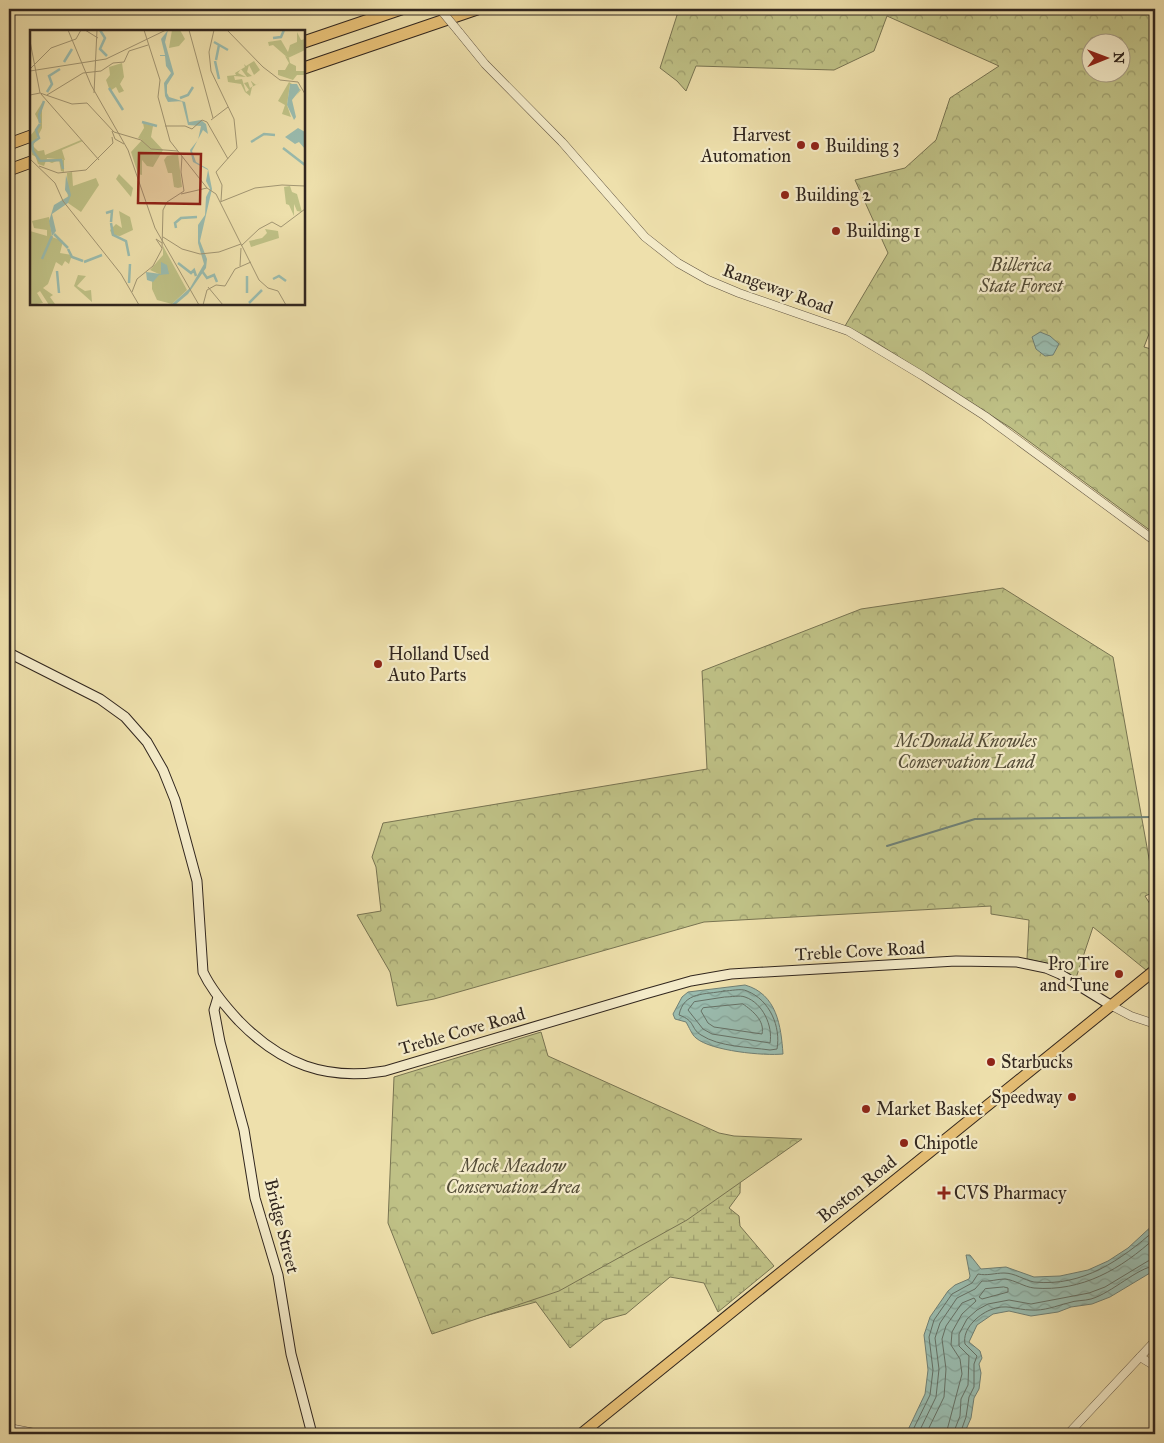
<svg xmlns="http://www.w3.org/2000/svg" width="1164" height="1443" viewBox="0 0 1164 1443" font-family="'IM FELL Great Primer',serif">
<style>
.wetland{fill:url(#wetland-marsh);stroke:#787452}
.park{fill:url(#park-crowns);stroke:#787452;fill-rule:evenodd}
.water{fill:url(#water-waves);stroke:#708075}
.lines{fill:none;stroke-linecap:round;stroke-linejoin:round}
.shore{stroke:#667166;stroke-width:1}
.stream{stroke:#708075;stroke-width:2}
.tertiary-casing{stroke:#605442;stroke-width:9}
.secondary-casing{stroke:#31261e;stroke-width:11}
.primary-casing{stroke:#31261e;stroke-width:12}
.motorway-casing{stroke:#31261e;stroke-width:13}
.tertiary{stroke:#f4ebc9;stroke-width:8}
.secondary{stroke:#f4ebc9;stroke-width:9}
.primary{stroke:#e7c076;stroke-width:10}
.motorway{stroke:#e7c076;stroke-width:11}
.tertiary-bridge-casing{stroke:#605442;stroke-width:9;stroke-linecap:butt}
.tertiary-bridge{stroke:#f4ebc9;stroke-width:8}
.poi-dot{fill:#8f2418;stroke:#f4ebc9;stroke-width:2}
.labels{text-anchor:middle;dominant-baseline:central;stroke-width:4.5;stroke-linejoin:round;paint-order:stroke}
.poi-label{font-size:18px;fill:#31261e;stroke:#f4ebc9;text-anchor:start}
.park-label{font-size:18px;font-style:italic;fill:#544d38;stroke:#f4ebc9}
.street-label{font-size:18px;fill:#31261e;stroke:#f4ebc9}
.inset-river{fill:none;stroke:#9abcaf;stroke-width:2.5}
.inset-road{fill:none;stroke:#a29673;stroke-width:1}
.view{fill:#8f2418;fill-opacity:0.15;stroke:#8f2418;stroke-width:2.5}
.inset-edge{fill:none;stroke:#31261e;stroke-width:2.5}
</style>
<defs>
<pattern id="wetland-marsh" width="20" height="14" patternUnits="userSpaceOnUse" patternTransform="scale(1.25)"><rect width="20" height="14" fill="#bfc186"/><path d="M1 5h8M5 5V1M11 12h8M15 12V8" fill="none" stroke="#9c9d6d"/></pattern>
<pattern id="park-crowns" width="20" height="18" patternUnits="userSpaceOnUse" patternTransform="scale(1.25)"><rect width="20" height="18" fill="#bfc186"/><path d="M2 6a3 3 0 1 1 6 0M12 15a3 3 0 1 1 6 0" fill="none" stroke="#9c9d6d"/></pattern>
<pattern id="water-waves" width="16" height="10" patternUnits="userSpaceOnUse" patternTransform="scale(1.25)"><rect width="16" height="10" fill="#9abcaf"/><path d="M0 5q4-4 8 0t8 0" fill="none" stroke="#85a196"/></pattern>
</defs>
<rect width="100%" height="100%" fill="#eee0ac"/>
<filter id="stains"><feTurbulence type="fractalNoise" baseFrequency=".004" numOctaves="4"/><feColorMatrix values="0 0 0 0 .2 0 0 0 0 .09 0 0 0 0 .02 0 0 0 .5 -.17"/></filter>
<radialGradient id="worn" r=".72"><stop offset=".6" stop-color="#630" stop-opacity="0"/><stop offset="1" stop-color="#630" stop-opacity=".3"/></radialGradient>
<path class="wetland" d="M741,1144L740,1193L729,1208L739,1216L740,1226L774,1266L718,1312L704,1283L670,1277L626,1314L604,1320L570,1348L536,1302L441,1328Z"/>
<g class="park">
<path d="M679,9H1155V318L1144,347L1155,350V534L1011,428L869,338L845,326L888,253L855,180L905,168L936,140L950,98L999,66L887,16L874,51L834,70L696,66L686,91L677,81L660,68ZM1092,42H1122V72H1092Z"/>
<path d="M1003,588L1113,657L1155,892L1145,896L1155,912V963L1146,970L1093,927L1076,978L1054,965L1027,959L1029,920L991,914V906L704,922L434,999L397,1006L390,972L357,915L381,911L376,867L372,857L383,823L707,769L702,671L861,609Z"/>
<path d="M541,1032L548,1056L719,1133L734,1136L802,1139L687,1220L559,1291L432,1334L388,1223L394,1077Z"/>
</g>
<g class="water">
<path d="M1040,332L1050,336L1059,344L1053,355L1045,356L1036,349L1032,337Z"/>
<path d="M745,985C777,994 781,1026 783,1054C764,1056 711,1051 696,1038C692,1035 689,1027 686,1022L675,1019L673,1014L682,997L688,992Z"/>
<path d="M1155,1223V1270L1110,1297L1092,1304L1071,1307L1058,1312L1031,1316L1009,1311L993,1314L977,1325L969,1342L980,1351L982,1358L979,1364L981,1373L979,1389L974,1398L971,1418L964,1434H906L925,1394L928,1370L924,1335L930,1317L948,1291L955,1285L969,1279L970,1276L966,1255H970L981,1269L1006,1267L1034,1277L1060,1276L1088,1270L1108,1261L1128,1248Z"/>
</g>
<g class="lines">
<g class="shore">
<path d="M724,991C731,991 741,988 747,991C770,1000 781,1027 777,1049L770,1050C749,1047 719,1047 701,1035C690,1028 696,1021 679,1015C684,991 705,995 724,991Z"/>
<path d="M725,997C731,997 740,995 745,997C763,1003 773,1026 770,1043L712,1034L703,1029L688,1010L694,1002Z"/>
<path d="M743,1004C753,1011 765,1021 762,1034L714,1027L708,1023L701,1011L703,1008Z"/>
<path d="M1004,1287L1008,1288V1292L982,1299L979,1297L985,1289Z"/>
<path d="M911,1434L930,1395L933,1370L929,1337L934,1320L952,1294L972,1283L978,1274C987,1276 995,1273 1004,1273C1015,1273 1024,1280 1034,1282C1083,1287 1121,1260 1155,1230"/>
<path d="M918,1434L936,1397L939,1369L935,1338L940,1323L957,1298L975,1289L982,1281C989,1282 997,1279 1005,1279C1015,1280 1024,1287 1034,1288C1082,1292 1121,1269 1155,1238"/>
<path d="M926,1434L944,1397L946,1369L942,1339L946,1326L962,1303L974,1298L976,1301L962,1314L952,1332L951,1345L960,1359L962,1374L946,1434"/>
<path d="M953,1434L960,1416L961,1399L968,1385L969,1356L959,1346V1334L967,1319L977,1310L988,1304L1009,1300L1031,1304L1089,1293L1105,1287L1148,1261L1155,1259"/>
<path d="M960,1434L966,1417L969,1397L974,1387V1364L977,1356L965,1344C962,1329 978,1315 990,1310C1006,1303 1016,1310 1031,1310C1044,1311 1056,1306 1068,1303C1076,1300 1084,1301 1091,1299C1112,1293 1138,1267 1155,1266"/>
</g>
<path class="stream" d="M887,846L975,819L1155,817"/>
<g class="tertiary-casing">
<g id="tertiary">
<path d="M459,32L485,64L562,142L645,237L678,263L708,280L739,293L848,331L923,376L985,416L1155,541"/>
<path d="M1112,1006L1131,1016L1155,1024"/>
<path d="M1140,1357L1155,1366"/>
<path d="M9,1428L40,1434"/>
<path d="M1068,1434L1155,1341"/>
</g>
</g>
<g class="secondary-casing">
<g id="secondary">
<path d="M9,653L100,699L125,717L147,742L163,770L175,800L197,881L203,972C212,991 225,1006 239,1021C281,1064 326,1081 385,1071L645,994L691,981L731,974L956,961L1017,962L1046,968L1060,974L1112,1006"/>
<path d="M218,997L214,1010L220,1042L244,1130L255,1198L278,1275L291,1354L312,1434"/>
</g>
</g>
<g class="primary-casing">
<path id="primary" d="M581,1434L1155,970"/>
</g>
<g class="motorway-casing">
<g id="motorway">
<path d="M304,42L401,9"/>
<path d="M304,68L477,9"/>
<path d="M9,144L31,136"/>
<path d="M9,170L31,162"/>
</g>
</g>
<use href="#tertiary" class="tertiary"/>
<use href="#secondary" class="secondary"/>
<use href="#primary" class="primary"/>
<use href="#motorway" class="motorway"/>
<g class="tertiary-bridge-casing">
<path id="tertiary-bridge" d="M440,9L459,32"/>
</g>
<use href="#tertiary-bridge" class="tertiary-bridge"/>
</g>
<g class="poi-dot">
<circle cx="801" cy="145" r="5"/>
<circle cx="815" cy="146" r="5"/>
<circle cx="785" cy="195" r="5"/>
<circle cx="836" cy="231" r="5"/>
<circle cx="378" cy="664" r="5"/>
<circle cx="1119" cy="974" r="5"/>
<circle cx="991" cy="1062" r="5"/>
<circle cx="1072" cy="1097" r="5"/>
<circle cx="866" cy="1109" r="5"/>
<circle cx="904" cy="1143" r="5"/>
<path d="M941.5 1185.5h5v5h5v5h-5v5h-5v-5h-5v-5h5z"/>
</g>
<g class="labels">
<g class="poi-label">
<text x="791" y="135" text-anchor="end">Harvest<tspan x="791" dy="21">Automation</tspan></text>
<text x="825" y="146">Building 3</text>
<text x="795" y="195">Building 2</text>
<text x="846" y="231">Building 1</text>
<text x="388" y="654">Holland Used<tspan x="388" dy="21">Auto Parts</tspan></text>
<text x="1109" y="964" text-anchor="end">Pro Tire<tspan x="1109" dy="21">and Tune</tspan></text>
<text x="1001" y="1062">Starbucks</text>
<text x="1062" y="1097" text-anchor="end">Speedway</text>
<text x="876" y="1109">Market Basket</text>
<text x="914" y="1143">Chipotle</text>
<text x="954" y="1193">CVS Pharmacy</text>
</g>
<g class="park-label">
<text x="1021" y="265">Billerica<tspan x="1021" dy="21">State Forest</tspan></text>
<text x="966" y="741">McDonald Knowles<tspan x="966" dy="21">Conservation Land</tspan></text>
<text x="513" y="1166">Mock Meadow<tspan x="513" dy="21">Conservation Area</tspan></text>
</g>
<g class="street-label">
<text transform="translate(778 289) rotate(20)">Rangeway Road</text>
<text transform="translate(860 951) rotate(-3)">Treble Cove Road</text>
<text transform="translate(462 1031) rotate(-16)">Treble Cove Road</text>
<text transform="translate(857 1189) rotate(-39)">Boston Road</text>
<text transform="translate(282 1226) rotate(76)">Bridge Street</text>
</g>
</g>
<g transform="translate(30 30)">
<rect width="275" height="275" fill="#eee0ac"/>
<path d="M89,181L100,187L103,200L90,206L82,205L80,200L86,194L92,198Z" fill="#bfc186"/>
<path d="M133,216L157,260L142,274L127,270L122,259V252L129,244L120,240L133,225Z" fill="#bfc186"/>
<path d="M142,0H150L155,9L149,16L139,18ZM255,26L259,28L260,33L266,36V41H275V45H267L263,50L248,45V40H255L259,33ZM259,52L271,60L266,66L270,60L260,54L257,75L261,87L252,84L255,75L248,71ZM12,73V98L3,116L16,129L34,130V142L31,141L29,130L22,133L2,125L0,106L10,94L5,84Z" fill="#bfc186"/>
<path d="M92,33L94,47L90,54L94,61L89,63L86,57L80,61L76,50L80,45L79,37Z" fill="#bfc186"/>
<path d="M267,2L271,10L275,9V20L258,28L243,15L239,16L238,12L251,10L258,22L260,15L267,12ZM224,31L230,40L224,45L219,35L217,42L222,46L217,47L211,39L208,43L216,47L204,46L205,50L212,49L216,62L219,60L214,53L218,52L220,58L223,56L222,53L221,52V51L226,55L231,52L229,48L231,52L222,57L220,66L215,62L211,54L198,52L197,46L206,45L205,43L215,37L214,34L216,36ZM113,93L123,96L121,107L133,120L123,137L117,136L112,130V145L108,144L101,122L112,110L108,108L114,98ZM51,110L53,111L32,120L35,130L17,128L14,136L8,134L4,122L14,120L15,125ZM148,124L152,157L148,158L144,157L142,143H138L134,130L137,126ZM42,142L43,156L66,148L69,155L51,182L38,173L37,143ZM89,144L103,158L101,167L86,149ZM260,156L262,162L267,164L272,182L267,181L264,174V186L259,175L256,174L254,157ZM19,187L22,207L33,211L30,223L42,225L39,234L35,231L32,236L26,232L18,254L13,258L23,265L20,267L25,274L19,275L10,261L7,263L13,273L0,275V201L17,206V200L4,198L2,191ZM235,199L248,201L249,208L221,217L219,211L232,208L237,203ZM48,245L56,246L47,256L55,261L61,260L62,272L44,256Z" fill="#bfc186"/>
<path d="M138,0L135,12L144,44L137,55V63L139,67L155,72L159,92L171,90L176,94L178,104L173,100L162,121L166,132L178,139L182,159L170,211L177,229L176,238L158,264L145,275H141L160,258L174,234L168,213V195L175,185L176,167L180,159L176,151L178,140L163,132L160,120L168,110L171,96L158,95L152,71L138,72L135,66L134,53L141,43L136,36L135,26H130V25H135L131,9ZM260,54H267L270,60L262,70L266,87L264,90L257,75ZM268,98L275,102V119L269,112L265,114L255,107ZM36,145L41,165L38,173L22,184L26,201L22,206L19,191L24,175L39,166L35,160ZM131,232L137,235L139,244L129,245L123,252L117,250L116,242L131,244Z" fill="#9abcaf"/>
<path class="inset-river" d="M70,0L75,8L70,19L77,26M243,8L251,7L254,0M184,12L198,20M186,30L189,15M185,31L189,49M34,32L42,19M79,58L93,80M17,62L22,54L19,46L30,39M150,68L158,65L163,57M112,92L127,96M10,93L9,85L14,71M10,94L6,100L9,108L2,113L3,121L10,131L31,130L33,139M221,112L234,104L245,105M253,118L275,135M76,183L82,181L81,192M81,193L83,205L96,211L99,226M146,198L145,193L151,188L167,187M24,204L38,218M38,219L42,227L53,231M12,229L22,206M54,232L72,225M148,233L161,243L164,240L166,246M27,241L29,263M172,241L177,248L184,245L187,252M217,246V263M243,249L249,246L256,251M99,253L100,234M219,273L232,260"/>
<path class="inset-road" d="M38,0L61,55L98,120L125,198L169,275M55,0L68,8M114,0L130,50L128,67L140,111L177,158L186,164L229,250L238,258L248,261L256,275M159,0L183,88M184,0L179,22L181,41L204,89L207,118L186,142L192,155L191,171M197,0L233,37L250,50L268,52L275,64M0,11L10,63M0,39L21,18L46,9L51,0M0,41L76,29L136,0M64,63L67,0M11,64L69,130M0,65L10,63L42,74L57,73L84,102L111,110L121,119L148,121M17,65L53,43L71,41L83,33L94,32L99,21L118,15M181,90L198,77M177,92L198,129M135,96H155L162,99L172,90L177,92M82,101L85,109L94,114M0,129L25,153L33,171L91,244L109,275M9,136L28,143L56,140L83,113L82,107M151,164L177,158M190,172L225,158L252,155L275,156M133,207L152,219L170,224L189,222L211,214M211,216L229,199L242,192L251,197L275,179M132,218L126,209L132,213M210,236L211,218M178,257L193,275M102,262L107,249L123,236L132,219L133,180L137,172L154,161L151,142L152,126M173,275L177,260L186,255L195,256L205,239L221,232"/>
<path class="view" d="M109,123L171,124L170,174L108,173Z"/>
<rect width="275" height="275" class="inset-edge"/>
</g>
<rect width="1164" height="1443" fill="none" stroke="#eee0ac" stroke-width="30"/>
<rect x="10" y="10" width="1144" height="1423" fill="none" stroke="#31261e" stroke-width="2.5"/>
<rect x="15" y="15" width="1134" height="1413" fill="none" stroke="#31261e"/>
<g transform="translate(1106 58) rotate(89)"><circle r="24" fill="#f4ebc9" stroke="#a69c85"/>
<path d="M0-4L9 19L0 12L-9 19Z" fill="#8f2418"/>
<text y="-8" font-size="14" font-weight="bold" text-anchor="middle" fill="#31261e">N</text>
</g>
<rect width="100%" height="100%" filter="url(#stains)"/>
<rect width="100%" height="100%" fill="url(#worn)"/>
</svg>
